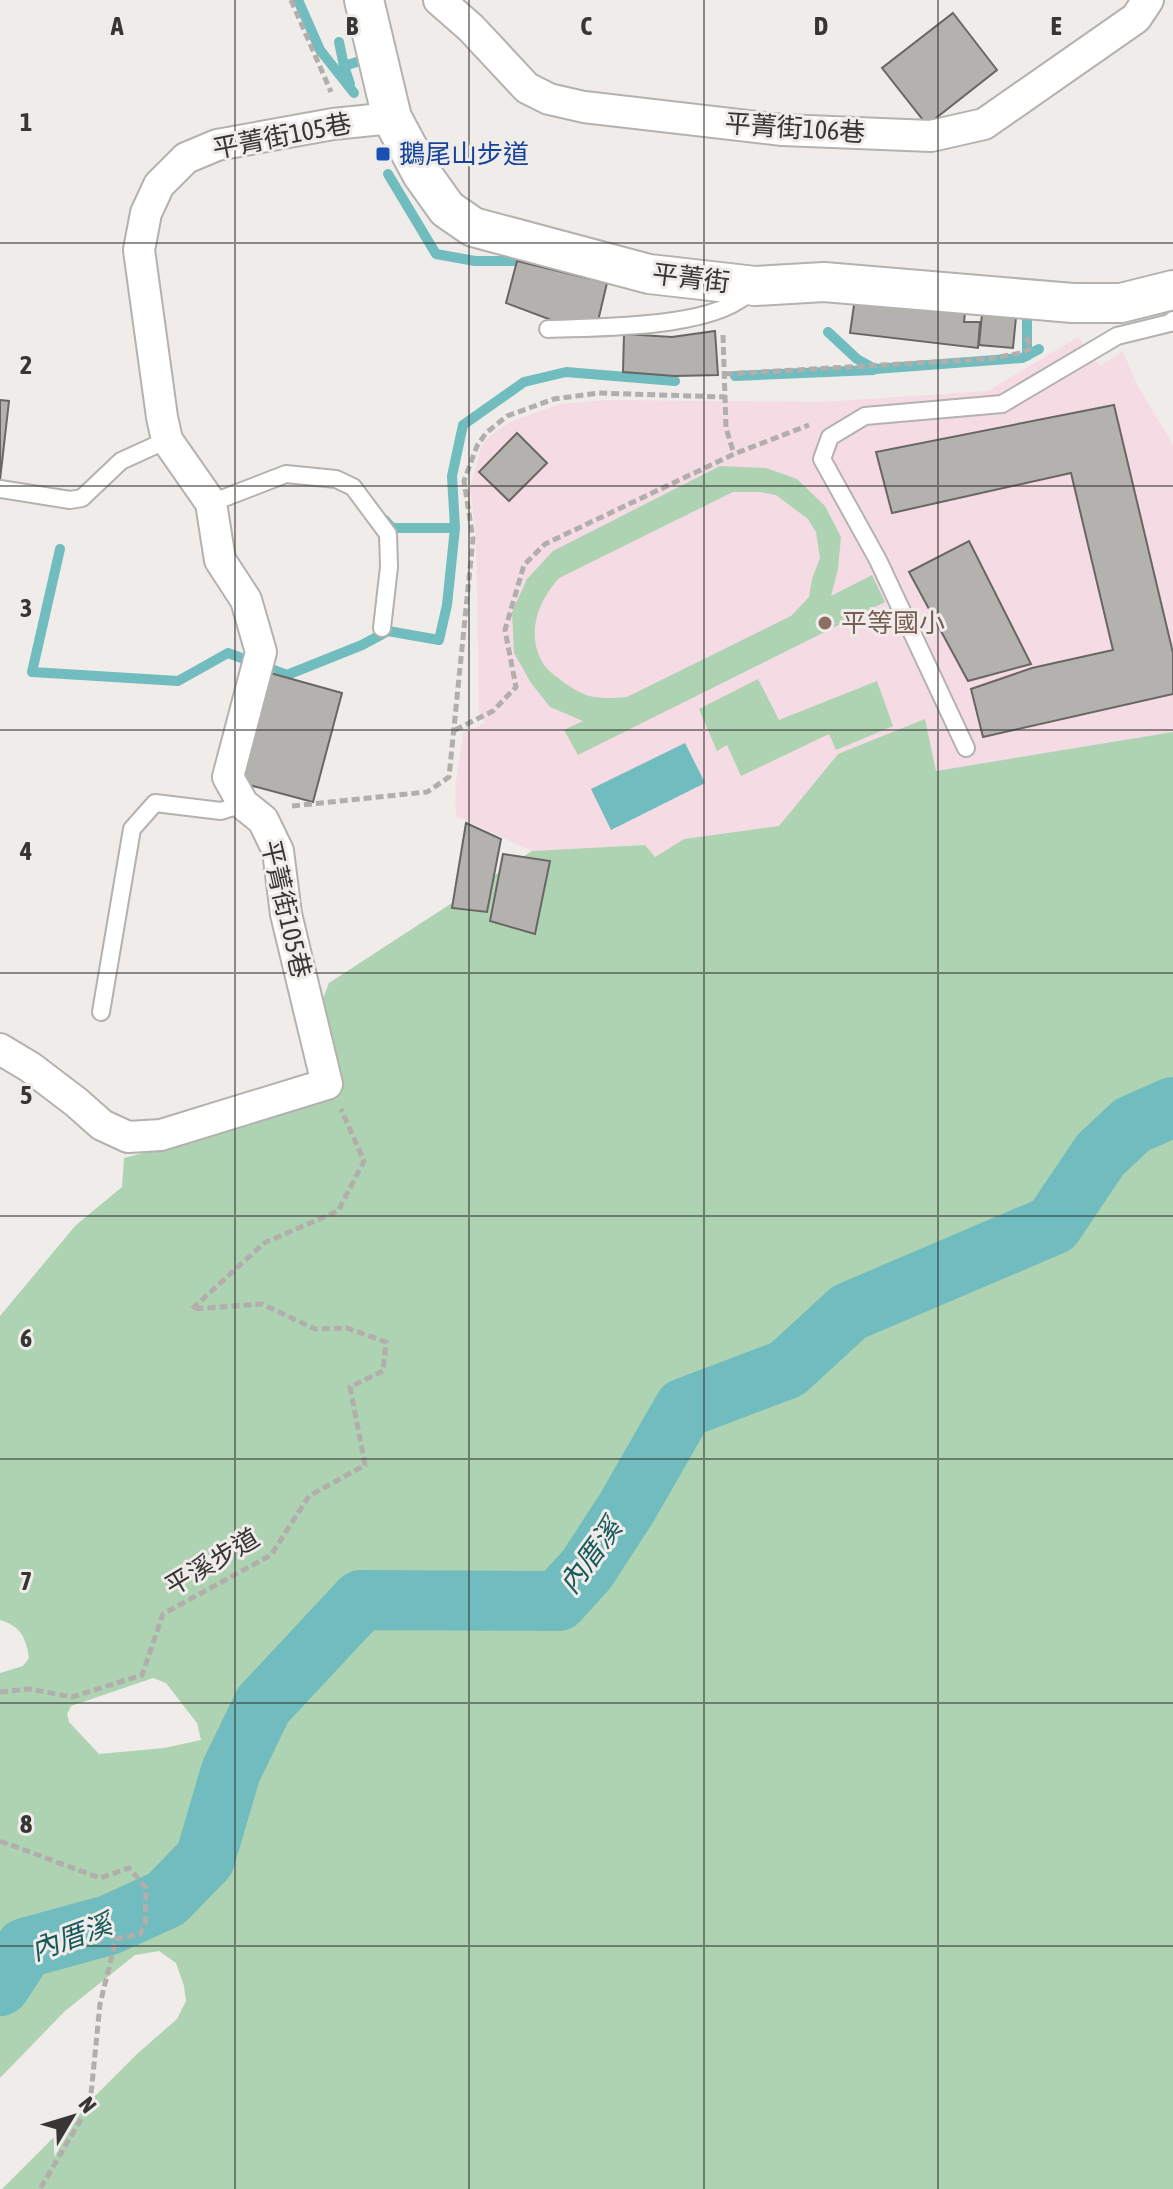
<svg xmlns="http://www.w3.org/2000/svg" width="1173" height="2189" viewBox="0 0 1173 2189" font-family="'Asap Condensed','Noto Sans TC',sans-serif">
<style>
.education{fill:#f5dbe3}
.green{fill:#add3b2;fill-rule:evenodd}
.water{fill:#70bcbe}
.lines{fill:none;stroke-linecap:round;stroke-linejoin:round}
.stream{stroke:#70bcbe;stroke-width:10}
.river{stroke:#70bcbe;stroke-width:60}
.building{fill:#b4b2af;stroke:#696764;stroke-width:2}
.service-casing{stroke:#b4b2af;stroke-width:20}
.minor-casing{stroke:#b4b2af;stroke-width:34}
.tertiary-casing{stroke:#b4b2af;stroke-width:42}
.path{stroke:#b1aeac;stroke-width:5;stroke-dasharray:8 4;stroke-linecap:butt}
.service{stroke:#fff;stroke-width:16}
.minor{stroke:#fff;stroke-width:30}
.tertiary{stroke:#fff;stroke-width:38}
.grid{fill:none;stroke:#373635;stroke-width:2;stroke-opacity:0.55}
.transit-dot{fill:#1a4fb4;stroke:#efece9;stroke-width:3}
.education-dot{fill:#8d6e63;stroke:#efece9;stroke-width:3}
.labels{text-anchor:middle;dominant-baseline:central;stroke-width:6;stroke-linejoin:round;paint-order:stroke}
.street-label{font-size:26px;fill:#373635;stroke:#efece9}
.transit-label{font-size:26px;fill:#164399;stroke:#efece9;text-anchor:start}
.education-label{font-size:26px;fill:#785e54;stroke:#efece9;text-anchor:start}
.water-label{font-size:28px;font-style:italic;fill:#18595b;stroke:#efece9}
.grid-label{font-size:26px;text-anchor:middle;font-weight:bold;fill:#373635;stroke:#efece9;stroke-width:6;stroke-linejoin:round;paint-order:stroke}
</style>
<rect width="100%" height="100%" fill="#efece9"/>
<path class="education" d="M1078,337L1100,366L1123,351L1136,383L1173,445V732L936,771L925,720L838,754L779,826L684,839L655,857L645,845L532,851L456,816L455,789L463,733L485,723L479,712L476,534L470,487L482,445L490,436L510,422L560,404L607,400L821,402L988,391Z"/>
<g class="green">
<path d="M720,466L766,468L797,479L825,506L841,537L838,569L831,596L872,575L885,602L578,755L564,730L583,721L550,707L531,683L514,653L512,612L527,579L553,551ZM733,492H760L776,495L808,519L816,532L820,558L812,579L809,597L791,616L627,697C615,698 602,699 589,696C580,693 570,687 562,681C554,675 544,668 540,658C527,629 540,599 559,578Z"/>
<path d="M758,679L779,720L877,681L893,726L836,750L829,734L741,776L727,745L717,751L699,709Z"/>
<path d="M925,719L936,771L1173,732V2189H2L137,2054L177,2019L186,2001L184,1986L176,1963L159,1951L135,1955L65,2011L0,2078V1673L23,1666L29,1658C26,1638 21,1626 0,1620V1316L76,1225L122,1187L124,1158L232,1129L319,1096L322,1001L329,983L532,851L645,845L655,857L684,839L779,826L838,754ZM153,1678L166,1683L197,1723L201,1740L164,1748L99,1754L69,1722L67,1714L71,1706Z"/>
</g>
<path class="water" d="M685,743L705,783L611,830L591,789Z"/>
<g class="lines">
<g class="stream">
<path d="M298,0L320,50L354,93"/>
<path d="M339,42L344,66L350,84"/>
<path d="M344,66L360,61"/>
<path d="M388,174L436,254L475,261H515"/>
<path d="M828,332L857,359L875,369L1022,358L1039,349"/>
<path d="M1027,356V318"/>
<path d="M735,376L873,370"/>
<path d="M385,520L392,528H455L452,476L463,425L524,382L566,372L675,381"/>
<path d="M60,549L32,672L178,681L228,653L287,675L362,645L388,631L439,640L447,605L455,528"/>
</g>
<path class="river" d="M0,1986L25,1948L109,1925L166,1899L205,1859L231,1771L263,1705L361,1600L558,1601L587,1569L626,1509L684,1408L787,1369L849,1312L1053,1225L1100,1155L1132,1125L1173,1107"/>
</g>
<g class="building">
<path d="M953,13L997,70L927,125L882,68Z"/>
<path d="M517,261L607,283L598,321H554L506,303Z"/>
<path d="M855,298L965,313L964,322H980L978,348L850,333Z"/>
<path d="M982,314L1016,317L1013,348L979,345Z"/>
<path d="M715,331L718,375L675,376L623,372L624,334L672,337Z"/>
<path d="M0,400L9,401L0,480Z"/>
<path d="M1114,405L1173,653V694L983,737L971,689L1032,668L1113,650L1071,473L892,513L876,452Z"/>
<path d="M517,433L547,463L509,501L479,472Z"/>
<path d="M969,541L1031,664L968,681L909,572Z"/>
<path d="M263,671L342,693L313,802L234,781Z"/>
<path d="M466,823L501,839L487,912L452,908Z"/>
<path d="M503,854L550,861L535,934L490,921Z"/>
</g>
<g class="lines">
<g class="service-casing">
<g id="service">
<path d="M548,329C597,327 719,329 751,290"/>
<path d="M0,489L70,500L82,498L121,461L167,440"/>
<path d="M211,503L286,474L336,479L353,487L388,534L389,567L382,628"/>
<path d="M966,748L878,560L822,459L830,437L865,416L1002,404L1117,336L1170,323L1173,320"/>
<path d="M101,1012L132,829L155,803L221,811L243,804"/>
</g>
</g>
<g class="minor-casing">
<g id="minor">
<path d="M439,0L471,28L527,88L549,99L584,107L783,130L931,136L984,124L1136,18L1148,0"/>
<path d="M0,1049L30,1067L76,1102L102,1125L128,1137L161,1135L327,1084L286,914L278,851L263,820L243,804L228,777L261,652L246,600L220,560L211,503L167,440L162,417L139,250L146,213L159,185L186,158L217,145L333,124L392,118"/>
</g>
</g>
<g class="tertiary-casing">
<path id="tertiary" d="M364,0L392,118L422,174L447,209L473,227L649,274L755,286L824,282L1073,303H1121L1173,290"/>
</g>
<g class="path">
<path d="M291,0L331,92"/>
<path d="M723,335L726,428L734,454"/>
<path d="M725,374L988,359L1021,353L1031,348L1025,334"/>
<path d="M455,730L493,711L516,687L505,630L524,565L545,544L734,454L809,425"/>
<path d="M292,806L427,792L449,777L473,539L464,481L477,446L486,433L507,416L554,399L599,393L726,397"/>
<path d="M0,1692L30,1689L72,1697L142,1675L163,1614L271,1555L309,1496L365,1465L350,1387L383,1371L386,1342L347,1328L315,1329L262,1304L192,1309L264,1243L338,1211L364,1161L341,1109"/>
<path d="M0,1841L100,1878L129,1868L146,1888L145,1924L140,1934L116,1939L100,2004L90,2104L40,2189"/>
</g>
<use href="#service" class="service"/>
<use href="#minor" class="minor"/>
<use href="#tertiary" class="tertiary"/>
</g>
<path class="grid" d="M235,0V2189M469,0V2189M704,0V2189M938,0V2189M0,243H1173M0,486H1173M0,730H1173M0,973H1173M0,1216H1173M0,1459H1173M0,1703H1173M0,1946H1173"/>
<rect class="transit-dot" x="375" y="146" width="16" height="16" rx="4"/>
<circle class="education-dot" cx="825" cy="623" r="8"/>
<g class="labels">
<g class="street-label">
<text transform="translate(795 128) rotate(4)">平菁街106巷</text>
<text transform="translate(282 136) rotate(-11)">平菁街105巷</text>
<text transform="translate(691 278) rotate(7)">平菁街</text>
<text transform="translate(286 909) rotate(77)">平菁街105巷</text>
<text transform="translate(212 1562) rotate(-31)">平溪步道</text>
</g>
<g class="transit-label">
<text x="399" y="154">鵝尾山步道</text>
</g>
<g class="education-label">
<text x="841" y="623">平等國小</text>
</g>
<g class="water-label">
<text transform="translate(590 1556) rotate(-54)">內厝溪</text>
<text transform="translate(71 1937) rotate(-20)">內厝溪</text>
</g>
</g>
<g class="grid-label">
<text x="117" y="35">A</text>
<text x="352" y="35">B</text>
<text x="586" y="35">C</text>
<text x="821" y="35">D</text>
<text x="1056" y="35">E</text>
<text x="26" y="131">1</text>
<text x="26" y="374">2</text>
<text x="26" y="617">3</text>
<text x="26" y="860">4</text>
<text x="26" y="1104">5</text>
<text x="26" y="1347">6</text>
<text x="26" y="1590">7</text>
<text x="26" y="1833">8</text>
</g>
<g transform="translate(72 2117) rotate(52)" stroke="#efece9" stroke-width="6" paint-order="stroke">
<path d="M0-6L14 30L0 20L-14 30Z" fill="#373635"/>
<text y="-12" font-size="22" font-weight="bold" text-anchor="middle" fill="#373635">N</text>
</g>
</svg>
